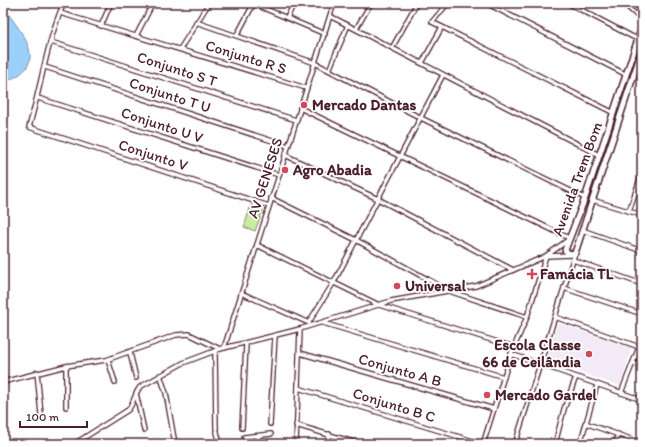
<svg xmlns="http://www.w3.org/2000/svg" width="645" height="447" viewBox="0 0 645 447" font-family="Itim,sans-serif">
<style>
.built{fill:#f3eaf7}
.green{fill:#c9eba3;stroke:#8a8567}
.water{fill:#9bd1f9;stroke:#7b8aa7}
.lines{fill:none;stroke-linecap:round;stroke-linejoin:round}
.street-casing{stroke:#4a1f2b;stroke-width:6}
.secondary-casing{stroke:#4a1f2b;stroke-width:8}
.street{stroke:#fff;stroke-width:3.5}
.secondary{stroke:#fff;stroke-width:5}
.poi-dot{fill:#d1495b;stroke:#fff;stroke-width:1.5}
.labels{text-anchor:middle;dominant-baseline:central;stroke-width:3.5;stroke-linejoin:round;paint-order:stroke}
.street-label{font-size:15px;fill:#4a1f2b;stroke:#fff}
.poi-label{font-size:15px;font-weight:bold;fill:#4a1f2b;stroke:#fff;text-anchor:start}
</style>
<rect width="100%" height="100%" fill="#fff"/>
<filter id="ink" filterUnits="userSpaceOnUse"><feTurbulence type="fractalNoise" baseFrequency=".025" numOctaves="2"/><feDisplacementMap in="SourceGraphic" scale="8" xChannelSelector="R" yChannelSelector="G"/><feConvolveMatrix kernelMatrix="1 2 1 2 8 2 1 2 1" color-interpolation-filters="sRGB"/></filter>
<g filter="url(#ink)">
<path class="built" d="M558,323L632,348L620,386L546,360Z"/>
<path class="green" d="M251,205L263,210L255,231L244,227Z"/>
<path class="water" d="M3,7C22,33 53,66 3,82Z"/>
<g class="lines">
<g class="street-casing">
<g id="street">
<path d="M64,3C47,40 41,87 29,127L269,206"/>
<path d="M448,3L432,22L614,113"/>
<path d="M486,3L625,74"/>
<path d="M568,3L633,37L642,40"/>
<path d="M623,3L642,20"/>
<path d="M254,4L325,34"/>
<path d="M60,13L306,88"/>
<path d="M330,16L599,155"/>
<path d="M287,18L294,3"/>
<path d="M196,22L315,63L421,118L585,198"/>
<path d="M101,26L111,3"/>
<path d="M356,29L371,3"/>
<path d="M237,35L254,3"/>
<path d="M136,36L153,3"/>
<path d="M51,42L296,120"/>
<path d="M392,48L417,3"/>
<path d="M180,49L209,3"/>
<path d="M422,63L442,27"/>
<path d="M45,67L288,146"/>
<path d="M329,70L348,25"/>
<path d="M38,98L279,175"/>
<path d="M300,108L569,238"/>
<path d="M285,155L378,199L513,270"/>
<path d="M271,198L356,240L449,291L527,317"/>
<path d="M592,200L642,215"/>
<path d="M629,211L642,173"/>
<path d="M582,230L642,251"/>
<path d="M257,245L379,305L514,347"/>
<path d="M547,256L571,255"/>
<path d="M573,260L642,284"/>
<path d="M564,288L642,314"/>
<path d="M241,293L309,323"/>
<path d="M555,317L642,348"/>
<path d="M309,322L334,282L443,75"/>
<path d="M323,323L504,377"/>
<path d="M224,348L334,3"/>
<path d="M215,351L216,428L220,444"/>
<path d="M130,353L136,378"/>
<path d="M300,353L494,409"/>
<path d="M511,354L642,400"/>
<path d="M108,360L115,382"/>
<path d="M633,363L642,366"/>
<path d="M66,366V407"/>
<path d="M37,372L41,414"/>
<path d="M160,375L166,393L175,444"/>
<path d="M3,382L66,366L106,360L176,335L189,334L220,349"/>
<path d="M298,388L483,444"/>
<path d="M136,393L144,430"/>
<path d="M621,393L639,347"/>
<path d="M585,423L642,443"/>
<path d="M270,424L275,336"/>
<path d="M296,425L360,444"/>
<path d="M242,428L246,344"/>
<path d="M258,436L259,444"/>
<path d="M244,437L271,434"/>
<path d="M74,444L128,410C134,403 134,395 140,387L183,363L220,349L300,329L391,301L476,286L546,256L568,240"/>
<path d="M296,444L300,329"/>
<path d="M328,444L329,434"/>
<path d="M483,444L511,354L527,317L546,256"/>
<path d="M515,444L575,253"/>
<path d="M555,444L564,409L576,377"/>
<path d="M580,444L597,385"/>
<path d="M615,444L618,434"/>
</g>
</g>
<g class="secondary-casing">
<path id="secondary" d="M642,27L585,198L565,250L569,254L575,253L642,50"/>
</g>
<use href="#street" class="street"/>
<use href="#secondary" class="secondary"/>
</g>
</g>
<g class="poi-dot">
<circle cx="304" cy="105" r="4"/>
<circle cx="285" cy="170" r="4"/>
<path d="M530 268h4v4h4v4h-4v4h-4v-4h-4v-4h4z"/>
<circle cx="397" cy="286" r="4"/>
<circle cx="589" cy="354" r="4"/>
<circle cx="487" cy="395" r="4"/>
</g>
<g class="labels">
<g class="street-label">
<text transform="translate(246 57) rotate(17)">Conjunto R S</text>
<text transform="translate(177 69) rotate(18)">Conjunto S T</text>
<text transform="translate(170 95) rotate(18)">Conjunto T U</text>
<text transform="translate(162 125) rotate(18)">Conjunto U V</text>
<text transform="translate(153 155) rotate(18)">Conjunto V</text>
<text transform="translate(265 178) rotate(-72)">AV GENESES</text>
<text transform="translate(577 179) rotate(-70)">Avenida Trem Bom</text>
<text transform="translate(400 370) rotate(16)">Conjunto A B</text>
<text transform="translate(394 405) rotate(17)">Conjunto B C</text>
</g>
<g class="poi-label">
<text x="312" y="105">Mercado Dantas</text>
<text x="293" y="170">Agro Abadia</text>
<text x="540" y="274">Famácia TL</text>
<text x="405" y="286">Universal</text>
<text x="581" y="345" text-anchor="end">Escola Classe<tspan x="581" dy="17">66 de Ceilândia</tspan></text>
<text x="495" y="395">Mercado Gardel</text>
</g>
</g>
<rect width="645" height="447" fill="none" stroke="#fff" stroke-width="16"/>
<rect x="8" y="8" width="629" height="431" fill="none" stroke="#4a1f2b" stroke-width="1.5" filter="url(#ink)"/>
<path d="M20 421v6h67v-6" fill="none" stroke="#4a1f2b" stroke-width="2"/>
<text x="26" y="421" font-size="12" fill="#4a1f2b" stroke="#ffffff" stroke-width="3" paint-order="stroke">100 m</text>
</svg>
